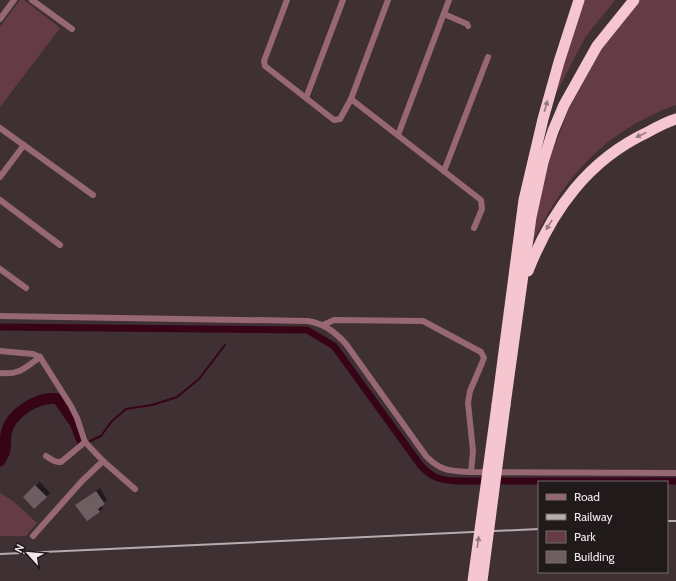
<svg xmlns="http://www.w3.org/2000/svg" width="676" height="581" viewBox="0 0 676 581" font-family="Cabin,sans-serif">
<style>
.green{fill:#643b46}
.shadow{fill:#0007}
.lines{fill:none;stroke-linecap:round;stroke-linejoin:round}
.stream{stroke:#360317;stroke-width:2}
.canal{stroke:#360317;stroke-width:7}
.river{stroke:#360317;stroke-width:11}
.building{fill:#6e5e62}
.street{stroke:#976874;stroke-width:6}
.highway{stroke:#f5c5d0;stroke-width:11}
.rail{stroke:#b8acaf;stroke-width:2}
.highway-bridge{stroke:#f5c5d0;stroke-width:11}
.oneway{fill:#95787f}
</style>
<rect width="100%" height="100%" fill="#3e3033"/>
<g class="green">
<path d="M20,0H24L60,28L0,107V27Z"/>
<path d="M583,0H615L586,36L551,103Z"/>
<path d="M641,0H676V105C604,131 563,178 531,246L536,218L548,163L569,108L601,50Z"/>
<path d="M0,493L13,501L37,523L26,536H0Z"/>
</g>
<g class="shadow">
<path d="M40,482L50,493L34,508L24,497Z"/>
<path d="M100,488L107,500L101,505L103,508L99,512L76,505Z"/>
</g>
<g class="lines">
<path class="stream" d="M90,441L101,436L111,422L126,409L152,405L177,397L199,379L225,345"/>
<path class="canal" d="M2,327L307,330L334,346L421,466C433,478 439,480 456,481H676"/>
<path class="river" d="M0,461C2,457 5,453 5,449C6,444 5,439 6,434C10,413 38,396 58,399L75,423L82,441"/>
</g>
<g class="building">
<path d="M35,485L47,497L34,509L23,497Z"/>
<path d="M96,491L105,504L98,509L100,512L87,521L75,505Z"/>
</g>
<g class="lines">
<g class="street">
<path d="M32,0L72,29"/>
<path d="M287,0L264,61L265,66L334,120L340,119L351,99L388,0"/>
<path d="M444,14L467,24L468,26"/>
<path d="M0,19L14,0"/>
<path d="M306,98L343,0"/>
<path d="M351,99L481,200L482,209L474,228"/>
<path d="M0,128L93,195"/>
<path d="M398,135L449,0"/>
<path d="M444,171L488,57"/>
<path d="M0,177L24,145"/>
<path d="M0,200L60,245"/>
<path d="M0,269L26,288"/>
<path d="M0,316L308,321C325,324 335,332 346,344L426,456C440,471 451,471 471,472L676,473"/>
<path d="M323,325L334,320L423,321L481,352L484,358L482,363L470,391L468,403L473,451L471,472"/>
<path d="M0,351L33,354L40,357L71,406L77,418L85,442L103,461L82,481L33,536"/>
<path d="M0,373C19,375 25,368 40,357"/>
<path d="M46,456C51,459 55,463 61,462L85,442"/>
<path d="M103,461L135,489"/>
</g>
<g class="highway">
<path d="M528,271C552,210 588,160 648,132C657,127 666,122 676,119"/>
<path d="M497,405L524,200L543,119L559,62L579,0"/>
<path d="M505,405L531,217L543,162L553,131L564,105L597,46L634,0"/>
</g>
<g class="rail">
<path d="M667,521H676"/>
<path d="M0,554L539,529"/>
</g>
<g class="highway-bridge">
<path d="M473,581L497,405"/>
<path d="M482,581L505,405"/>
</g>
</g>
<defs><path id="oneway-solid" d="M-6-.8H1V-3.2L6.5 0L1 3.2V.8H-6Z"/></defs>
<g class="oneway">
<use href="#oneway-solid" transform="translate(546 106) rotate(-74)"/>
<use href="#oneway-solid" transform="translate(641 135) rotate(154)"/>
<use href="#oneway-solid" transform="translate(549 225) rotate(121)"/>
<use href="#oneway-solid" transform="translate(478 542) rotate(-82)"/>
</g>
<rect x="538" y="481" width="130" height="92" fill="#201a1b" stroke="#746c6d"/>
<rect x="546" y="494" width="20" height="6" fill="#976874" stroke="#746c6d"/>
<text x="574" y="501" font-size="12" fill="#f1e7e9">Road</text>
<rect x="546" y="514" width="20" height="6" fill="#b8acaf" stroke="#746c6d"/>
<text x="574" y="521" font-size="12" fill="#f1e7e9">Railway</text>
<rect x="546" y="531" width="20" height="12" fill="#643b46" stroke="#746c6d"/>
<text x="574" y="541" font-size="12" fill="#f1e7e9">Park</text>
<rect x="546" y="551" width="20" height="12" fill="#6e5e62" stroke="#746c6d"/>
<text x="574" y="561" font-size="12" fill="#f1e7e9">Building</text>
<g transform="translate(28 553) rotate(297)" stroke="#201a1b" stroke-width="3" paint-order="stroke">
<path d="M0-3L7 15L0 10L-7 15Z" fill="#f1e7e9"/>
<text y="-6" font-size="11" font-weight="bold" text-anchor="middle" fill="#f1e7e9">N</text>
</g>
</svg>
